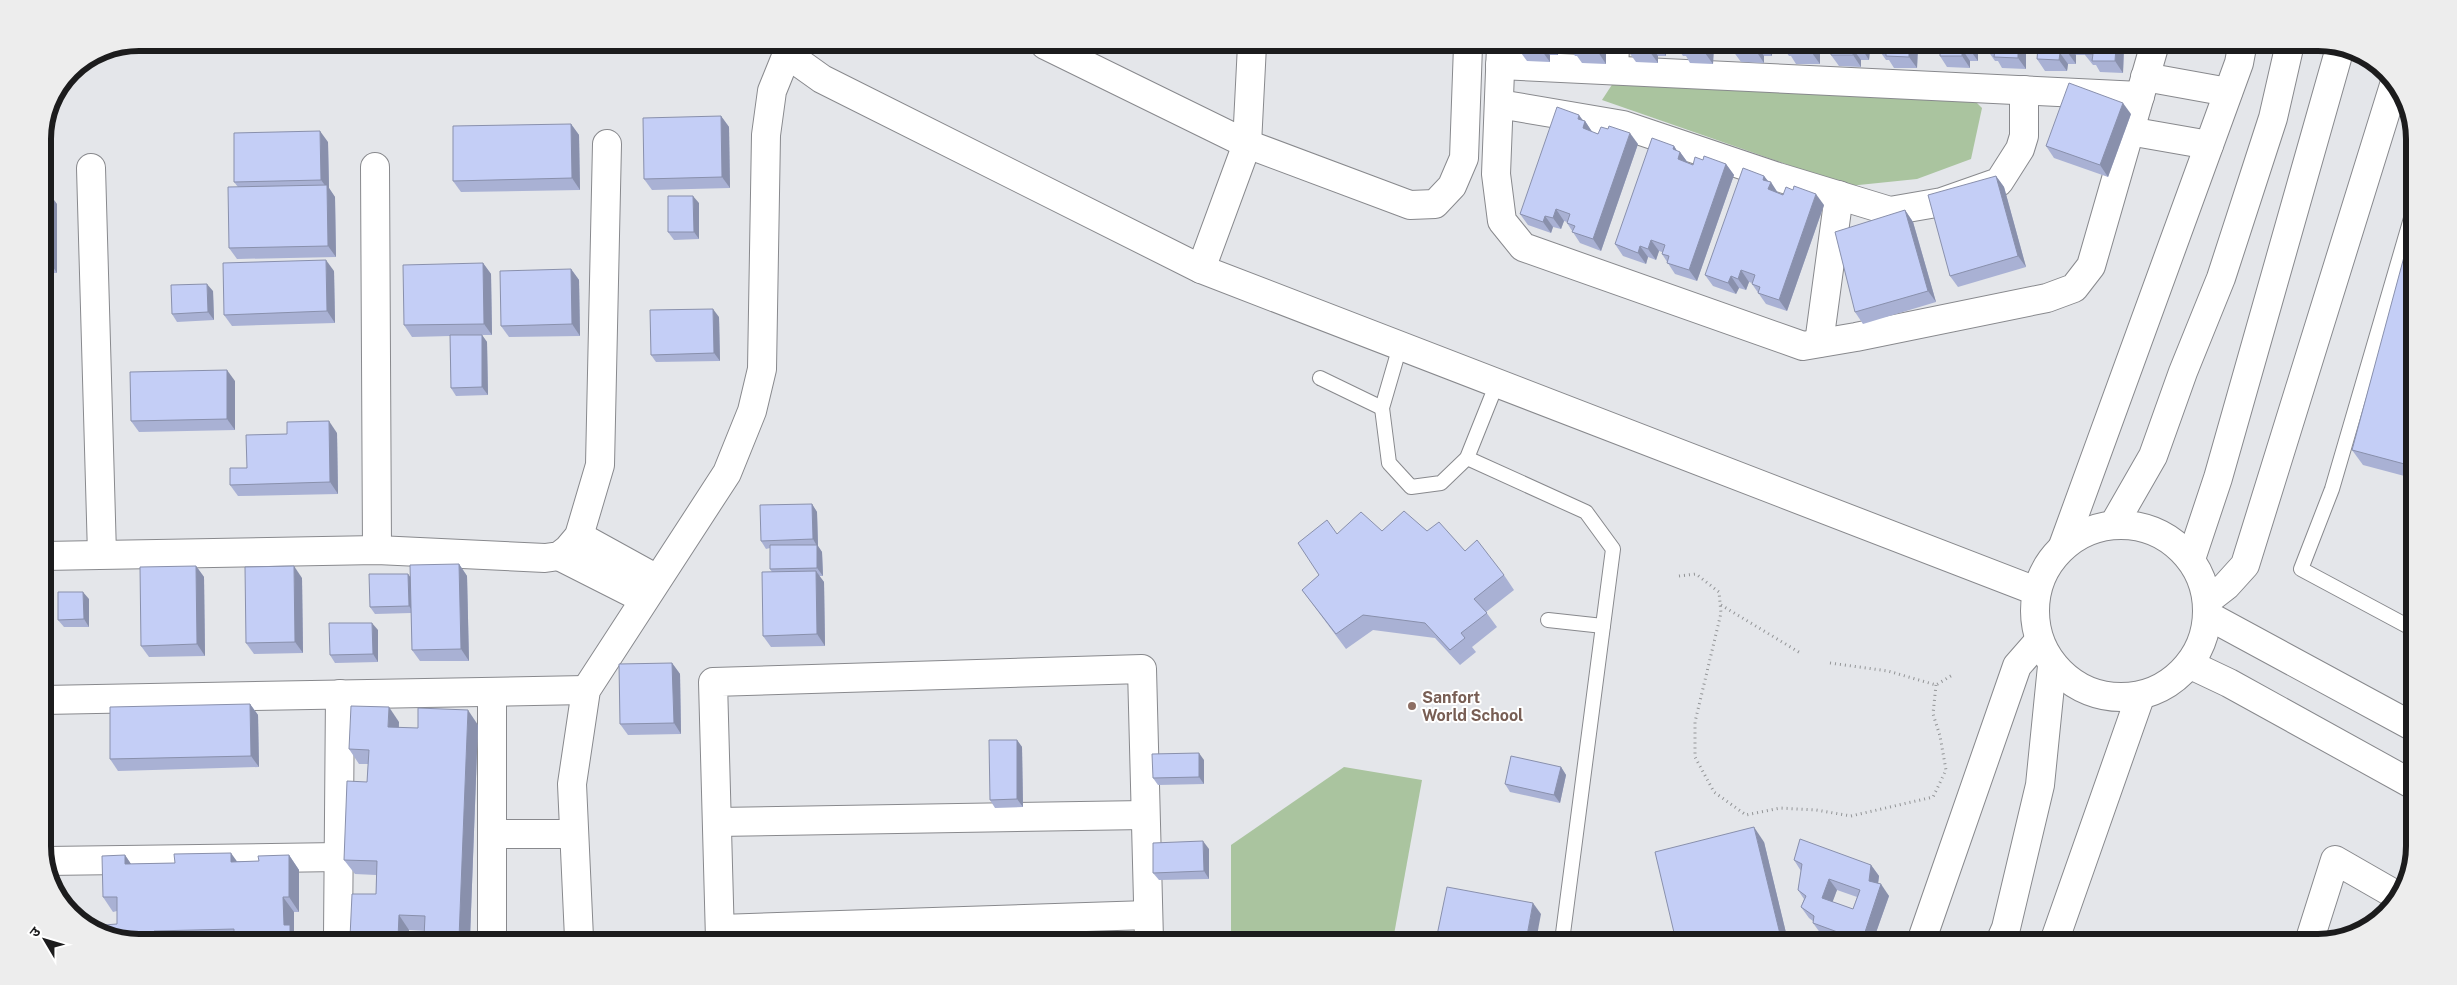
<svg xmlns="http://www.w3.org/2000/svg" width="2457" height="985" viewBox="0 0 2457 985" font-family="'Public Sans','Noto Sans Devanagari',sans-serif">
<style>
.green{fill:#aac49f}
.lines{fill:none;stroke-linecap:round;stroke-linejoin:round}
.lane-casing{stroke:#88898d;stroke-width:16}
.street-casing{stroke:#88898d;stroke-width:30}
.secondary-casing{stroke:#88898d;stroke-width:30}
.path{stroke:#929496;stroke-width:3;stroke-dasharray:1 4;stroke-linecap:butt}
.lane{stroke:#fff;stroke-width:14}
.street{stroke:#fff;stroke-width:28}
.secondary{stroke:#fff;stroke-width:28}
.wall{fill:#a9b1d4;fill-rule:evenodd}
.shaded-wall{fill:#8990ac}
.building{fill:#c4cef6;stroke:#8990ac;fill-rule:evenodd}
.education-dot{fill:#8d6e63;stroke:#fff;stroke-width:2}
.labels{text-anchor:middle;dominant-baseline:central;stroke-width:4;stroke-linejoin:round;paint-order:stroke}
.education-label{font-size:16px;font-weight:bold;fill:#785e54;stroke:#fff;text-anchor:start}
.rim{fill:none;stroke:#1c1c1d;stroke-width:6}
</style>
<rect width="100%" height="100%" fill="#e4e6ea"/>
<g class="green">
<path d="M1617,77L1967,93L1982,108L1971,159L1917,179L1849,186L1602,100Z"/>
<path d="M1344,767L1422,780L1393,940H1231V845Z"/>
</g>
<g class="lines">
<g class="lane-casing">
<g id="lane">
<path d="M1400,346L1382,408L1389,463L1411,487L1441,483L1467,458L1497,383"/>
<path d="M1320,378L1382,408"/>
<path d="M1467,458L1586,512L1613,549L1562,941"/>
<path d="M1548,620L1603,626"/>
<path d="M2411,628L2301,569L2332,489L2414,208"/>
</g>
</g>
<g class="street-casing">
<g id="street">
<path d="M1045,45L1247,144L1410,205L1435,204L1452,186L1464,158L1468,46"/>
<path d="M1501,46L1496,174L1502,221L1523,247L1803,346L1856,337L2047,298L2074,288L2091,266L2154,47"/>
<path d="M1500,65L2140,96"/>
<path d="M1614,70L1615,46"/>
<path d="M2145,77L2228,92"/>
<path d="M1499,104L1623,125L1778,177L1890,211L1942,202L1999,182L2020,149L2024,136V90"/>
<path d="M2129,131L2209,145"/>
<path d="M375,167L377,550"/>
<path d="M91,168L102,554"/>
<path d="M1201,269L1247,144L1252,45"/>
<path d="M1819,343L1839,195"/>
<path d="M579,536L657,579"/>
<path d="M2063,546L2239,63L2242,47"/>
<path d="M43,556L377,550L545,558L559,556L568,549L579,536L600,465L607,144"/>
<path d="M559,556L644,599"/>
<path d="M2208,600L2226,586L2245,565L2395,82"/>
<path d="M43,700L586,690"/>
<path d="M717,822L1145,815"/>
<path d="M492,834H574"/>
<path d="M46,861L339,857"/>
<path d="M720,929L1148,915"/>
<path d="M338,938L340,694"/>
<path d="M492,938V692"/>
<path d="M579,938L572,784L586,690L727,473L752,411L762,369L766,135L772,91L787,54"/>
<path d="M720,939L713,682L1142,669L1149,940"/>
<path d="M1921,942L2017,666L2038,642"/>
<path d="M2309,942L2335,860L2396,895"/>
</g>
</g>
<g class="secondary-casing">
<g id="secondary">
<path d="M784,44L787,54L822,79L1201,269L2036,591"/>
<path d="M2114,524L2153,456L2183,372L2221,278L2273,118L2289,48"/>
<circle cx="2121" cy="611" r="86"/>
<path d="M2191,559L2218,478L2340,48"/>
<path d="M2207,615L2410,725"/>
<path d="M2191,665L2229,683L2410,783"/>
<path d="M2000,942L2006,928L2040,785L2052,666"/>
<path d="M2054,942L2140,697"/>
</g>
</g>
<g class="path">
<path d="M1679,576L1696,574L1719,592L1721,613L1695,722V757L1714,792L1746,815L1780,808L1816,810L1851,816L1933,797L1946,770L1940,736L1933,714L1936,685"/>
<path d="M1721,605L1802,654"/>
<path d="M1830,663L1888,671L1936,685L1954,674"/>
</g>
<use href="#lane" class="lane"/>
<use href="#street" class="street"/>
<use href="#secondary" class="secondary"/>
</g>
<g class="wall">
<path d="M1520,46H1558V55H1550V62L1527,61L1519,50Z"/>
<path d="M1568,46H1606V64L1582,63L1577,56H1575Z"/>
<path d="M1628,46H1666V56H1658V63L1636,62L1628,51Z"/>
<path d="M1673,46H1714L1713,64L1690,63L1686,56H1683L1676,46Z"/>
<path d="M1733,46H1772V56H1764V63L1741,62L1733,51Z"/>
<path d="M1782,46H1820V64H1796L1791,56H1789Z"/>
<path d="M1831,47H1918L1917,68H1894L1889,60H1886L1879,50H1870L1869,60H1861V67L1839,66L1831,55Z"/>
<path d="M1940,47H2026V69L2002,68L1998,61H1995L1988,51H1978V61H1970V68L1947,67L1940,56Z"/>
<path d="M2038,47H2124L2123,73L2100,72L2096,65H2093L2085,55H2076V64H2068L2067,71H2045L2037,59Z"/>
<path d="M2131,114L2108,177L2054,158L2046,146Z"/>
<path d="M721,116L729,127L730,188L652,190L644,179Z"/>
<path d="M1583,121H1585L1592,132L1638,144L1601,251L1580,243L1567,223V222L1564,221L1561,229L1553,227L1551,233L1528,225L1520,214Z"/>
<path d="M571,124L579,135L580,190L461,192L453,181Z"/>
<path d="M328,142L329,188L335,197L336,257L237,259L229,248L238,187L234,182Z"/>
<path d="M1674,146L1677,151L1680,152L1688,163L1693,165L1703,160L1726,164L1734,175L1697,281L1675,274L1662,254V252L1659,251L1656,260L1648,257L1646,264L1623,256L1615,244Z"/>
<path d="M1764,176L1778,193L1824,205L1787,311L1766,304L1752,284V283L1749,282L1746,290L1739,288L1736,294L1713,286L1705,275Z"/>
<path d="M1996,176L2004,187L2026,267L1958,287L1950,276Z"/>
<path d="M43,193L57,204V273H43Z"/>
<path d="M699,203V239L674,240L668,232Z"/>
<path d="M1905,210L1913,222L1936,302L1863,324L1855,312Z"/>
<path d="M2414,244L2412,478L2363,465L2352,450Z"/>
<path d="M483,263L491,274L492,335H482L487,342L488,395L456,396L451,388L450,336L412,337L404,325Z"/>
<path d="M571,269L579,280L580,336L509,337L501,326Z"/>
<path d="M334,271L335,323L232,326L224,315Z"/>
<path d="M213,291L214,320L177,322L172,314Z"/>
<path d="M719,317L720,361L656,362L651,355Z"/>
<path d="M235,381V430L139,432L131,421Z"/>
<path d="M337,433L338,494L238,496L230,485L247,468L287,434Z"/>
<path d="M812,504L817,512L818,546L822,552L823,576H819L824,582L825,646L771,647L763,636L772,572L770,569V548L766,549L761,541Z"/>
<path d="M1382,531H1427L1465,551L1504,575L1514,590L1486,612L1497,627L1472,647L1476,652L1460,665L1435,638L1373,630L1346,649L1302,590L1319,575L1337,534Z"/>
<path d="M459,564L467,576L469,661H420L412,650L411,613L375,614L370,607L408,574L410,577Z"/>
<path d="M196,566L204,577L205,656L149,657L141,646Z"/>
<path d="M302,578L303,653L254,654L246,643Z"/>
<path d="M89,599V627H64L58,620Z"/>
<path d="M378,630V662L335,663L330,655Z"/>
<path d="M672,663L680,674L681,734L628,735L620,724Z"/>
<path d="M250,704L258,715L259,767L118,771L110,759Z"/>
<path d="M399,722V728H418L478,725L470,938H424L425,931L409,930V938H351L350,937L376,894V875L355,874L344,860L367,782L368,764H359L349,749Z"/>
<path d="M1017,740L1022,747L1023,807L995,808L990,800Z"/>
<path d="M1204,760V784L1158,785L1153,778Z"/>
<path d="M1561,767L1566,775L1560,803L1510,792L1505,784Z"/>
<path d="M1764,842L1788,941H1676Z"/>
<path d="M1209,849V879L1159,880L1153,873Z"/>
<path d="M125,855L131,864L259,861L289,855L299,870V912H294V931L299,938L108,937L117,924V911L113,912L103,897Z"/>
<path d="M1794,860L1871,865L1879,876L1878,883L1889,896L1873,941H1840L1821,934L1813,923V921L1809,918L1801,907L1804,899L1798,890L1801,871ZM1837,890L1857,897L1853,909L1832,902Z"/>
</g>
<g class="shaded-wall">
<path d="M1542,46H1543L1550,55V62L1542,51Z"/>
<path d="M1551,46H1558V55Z"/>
<path d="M1598,46H1606V64L1598,52Z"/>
<path d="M1650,46H1651L1658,56V63L1650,52Z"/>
<path d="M1659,46H1666V56Z"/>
<path d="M1706,46H1714L1713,64L1705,53Z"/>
<path d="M1756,46H1757L1764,56V63L1756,51Z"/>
<path d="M1765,46H1772V56Z"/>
<path d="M1812,46H1820V64L1812,53Z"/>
<path d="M1862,47H1868L1870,50L1869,60L1862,49Z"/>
<path d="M1909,47H1918L1917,68L1909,57Z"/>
<path d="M1970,47H1975L1978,51V61L1970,50Z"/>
<path d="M2018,47H2026V69L2018,58Z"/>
<path d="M2068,47H2071L2076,55V64L2068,53Z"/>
<path d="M2116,47H2124L2123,73L2115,61Z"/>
<path d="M1853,49L1861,60V67L1853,55Z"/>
<path d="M1962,49L1970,61V68L1962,56Z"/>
<path d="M2060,53L2068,64L2067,71L2059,60Z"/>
<path d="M2123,103L2131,114L2108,177L2100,165Z"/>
<path d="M1579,115L1585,123V121L1593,133L1583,128L1578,119Z"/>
<path d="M721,116L729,127L730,188L722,177Z"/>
<path d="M571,124L579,135L580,190L572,178Z"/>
<path d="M320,131L328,142L329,188L335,197L336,257L328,246L327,188L321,180Z"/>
<path d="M1630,133L1638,144L1601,251L1593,239Z"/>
<path d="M1674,146L1679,154L1680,152L1688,163L1678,159L1673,149Z"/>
<path d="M1726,164L1734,175L1697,281L1689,270Z"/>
<path d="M1764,176L1770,184L1771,182L1778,193L1768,189L1763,180Z"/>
<path d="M1996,176L2004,187L2026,267L2018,256Z"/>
<path d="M49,193L57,204V273L49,261Z"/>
<path d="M1816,194L1824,205L1787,311L1779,300Z"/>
<path d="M693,196L699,203V239L694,232Z"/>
<path d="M1556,209L1564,221L1561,229L1553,218Z"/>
<path d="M1905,210L1913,222L1936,302L1928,291Z"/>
<path d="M1545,216L1553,227L1551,233L1543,222Z"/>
<path d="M1651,240L1659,251L1656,260L1648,249Z"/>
<path d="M1640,246L1648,257L1646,264L1638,253Z"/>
<path d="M326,260L334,271L335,323L327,311Z"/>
<path d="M483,263L491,274L492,335L484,324Z"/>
<path d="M571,269L579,280L580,336L572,324Z"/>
<path d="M1741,270L1749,282L1746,290L1738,279Z"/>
<path d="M1731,276L1739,288L1736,294L1728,283Z"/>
<path d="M207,284L213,291L214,320L208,312Z"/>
<path d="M713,309L719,317L720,361L714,353Z"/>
<path d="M482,335L487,342L488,395L482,387Z"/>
<path d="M227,370L235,381V430L227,419Z"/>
<path d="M329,421L337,433L338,494L330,482Z"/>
<path d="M812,504L817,512L818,546L822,552L823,576L817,568V546L813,539Z"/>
<path d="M459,564L467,576L469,661L461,649Z"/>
<path d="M196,566L204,577L205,656L197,644Z"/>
<path d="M294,566L302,578L303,653L295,642Z"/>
<path d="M816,571L824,582L825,646L817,634Z"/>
<path d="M408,574L414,582V613L409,606Z"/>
<path d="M83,592L89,599V627L84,619Z"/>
<path d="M372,623L378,630V662L373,654Z"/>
<path d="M672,663L680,674L681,734L674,723Z"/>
<path d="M250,704L258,715L259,767L251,756Z"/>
<path d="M389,707L399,722L398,742L388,727Z"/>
<path d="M468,710L478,725L470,938H459Z"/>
<path d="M1017,740L1022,747L1023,807L1017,799Z"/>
<path d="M1199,753L1204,760V784L1199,777Z"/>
<path d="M1561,767L1566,775L1560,803L1554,795Z"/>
<path d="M1754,827L1764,842L1788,941H1785L1780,934Z"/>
<path d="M1203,841L1209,849V879L1204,871Z"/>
<path d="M231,853L241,867L231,862Z"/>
<path d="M125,855L135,870L125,864Z"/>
<path d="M289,855L299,870V912L289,897Z"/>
<path d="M1871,865L1879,876L1877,892L1869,881Z"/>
<path d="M1829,879L1837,890L1830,909L1822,898Z"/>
<path d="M1881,884L1889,896L1873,941H1862Z"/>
<path d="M283,897L294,912V931L299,938H290L284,925Z"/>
<path d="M1533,903L1541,914L1536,941H1526Z"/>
<path d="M399,915L409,930V938H398Z"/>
<path d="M154,931L158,937H154Z"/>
<path d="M677,932L682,939H677Z"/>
</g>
<g class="building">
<path d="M1520,46H1542V51L1519,50Z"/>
<path d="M1575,46H1598V52H1574Z"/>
<path d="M1628,46H1650V52L1628,51Z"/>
<path d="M1683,46H1706L1705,53L1682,52Z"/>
<rect x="1733" y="46" width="23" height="5"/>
<path d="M1789,46H1812V53L1788,52Z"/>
<path d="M1831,47H1862V49H1853V55H1831Z"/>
<path d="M1878,47H1909V57L1886,56V49H1878Z"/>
<path d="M1940,47H1970V50L1962,49V56H1940Z"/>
<path d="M1987,47H2018V58L1994,57L1995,50H1987Z"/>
<path d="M2038,47H2068V53H2060L2059,60L2037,59Z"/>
<path d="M2085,47H2116L2115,61H2092L2093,54H2085Z"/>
<path d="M2069,83L2123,103L2100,165L2046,146Z"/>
<path d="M1557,107L1579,115L1578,119L1585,121L1583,128L1598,134L1601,127L1608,129L1609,126L1630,133L1593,239L1572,232L1575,226L1567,223L1570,214L1556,209L1553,218L1545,216L1543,222L1520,214Z"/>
<path d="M721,116L722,177L644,179L643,118Z"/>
<path d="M571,124L572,178L453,181V126Z"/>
<path d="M320,131L321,180L234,182V133Z"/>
<path d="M1652,138L1674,146L1673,149L1680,152L1678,159L1693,165L1695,157L1703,160L1704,156L1726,164L1689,270L1667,263L1669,256L1662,254L1665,245L1651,240L1648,249L1640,246L1638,253L1615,244Z"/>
<path d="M1743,168L1764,176L1763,180L1771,182L1768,189L1783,195L1786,187L1793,190L1794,186L1816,194L1779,300L1758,293L1760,287L1752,284L1755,275L1741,270L1738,279L1731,276L1728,283L1705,275Z"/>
<path d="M1996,176L2018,256L1950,276L1928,195Z"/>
<path d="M327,185L328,246L229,248L228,187Z"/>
<path d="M43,193H49V261L43,262Z"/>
<path d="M668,196H693L694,232H668Z"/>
<path d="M1905,210L1928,291L1855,312L1835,232Z"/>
<path d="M2408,242L2414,244L2412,466L2352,450Z"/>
<path d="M326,260L327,311L224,315L223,263Z"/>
<path d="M483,263L484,324L404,325L403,265Z"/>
<path d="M571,269L572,324L501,326L500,271Z"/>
<path d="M207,284L208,312L172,314L171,285Z"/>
<path d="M713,309L714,353L651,355L650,310Z"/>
<path d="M450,335H482V387L451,388Z"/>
<path d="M227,370V419L131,421L130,372Z"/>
<path d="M329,421L330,482L230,485V468H247L246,435L287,434V422Z"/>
<path d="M812,504L813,539L761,541L760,505Z"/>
<path d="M1404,511L1427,531L1439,522L1465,551L1477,540L1504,575L1474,599L1487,613L1461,633L1465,638L1450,650L1425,623L1363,615L1336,634L1302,590L1319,575L1298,543L1327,520L1337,534L1361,512L1382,531Z"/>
<path d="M770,545H817V568L770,569Z"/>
<path d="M459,564L461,649L412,650L410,565Z"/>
<path d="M196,566L197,644L141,646L140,567Z"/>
<path d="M294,566L295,642L246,643L245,567Z"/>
<path d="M816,571L817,634L763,636L762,572Z"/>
<path d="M369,574H408L409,606L370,607Z"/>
<path d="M58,592H83L84,619L58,620Z"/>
<path d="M329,623H372L373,654L330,655Z"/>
<path d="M672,663L674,723L620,724L619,664Z"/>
<path d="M250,704L251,756L110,759V707Z"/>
<path d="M351,706L389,707L388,727L418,728V708L468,710L459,938H424L425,916L399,915L398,938L350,937L352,894H376L377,861L344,860L347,781L367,782L369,750L349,749Z"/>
<path d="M989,740H1017V799L990,800Z"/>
<path d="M1199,753V777L1153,778L1152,754Z"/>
<path d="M1511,756L1561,767L1554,795L1505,784Z"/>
<path d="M1754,827L1780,934L1750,941H1676L1655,852Z"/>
<path d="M1800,839L1871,865L1869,881L1881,884L1862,941L1813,923L1814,916L1801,907L1806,896L1798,890L1802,864L1794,860ZM1829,879L1860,890L1853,909L1822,898Z"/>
<path d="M1203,841L1204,871L1153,873V843Z"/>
<path d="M231,853V862L259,861L258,856L289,855V897H283L284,925H290V938H234V929L154,931V937H108L104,934V925L117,924V897H103L102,856L125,855V864L175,863L174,854Z"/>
<path d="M1447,887L1533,903L1526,941L1436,940Z"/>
<path d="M677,932V939L632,938V933Z"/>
</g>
<circle class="education-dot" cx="1412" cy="706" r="5"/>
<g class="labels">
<g class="education-label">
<text x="1422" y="697">Sanfort<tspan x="1422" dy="18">World School</tspan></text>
</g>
</g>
<path d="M0 0H2457V985H0ZM139 51H2318A88 88 0 0 1 2406 139V846A88 88 0 0 1 2318 934H139A88 88 0 0 1 51 846V139A88 88 0 0 1 139 51Z" fill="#ededed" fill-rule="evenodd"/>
<path class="rim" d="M139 51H2318A88 88 0 0 1 2406 139V846A88 88 0 0 1 2318 934H139A88 88 0 0 1 51 846V139A88 88 0 0 1 139 51Z"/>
<g transform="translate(45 940) rotate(308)" stroke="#ffffff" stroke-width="4" paint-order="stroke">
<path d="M0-4L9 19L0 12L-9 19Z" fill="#1c1c1d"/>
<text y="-8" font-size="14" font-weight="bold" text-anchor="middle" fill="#1c1c1d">उ</text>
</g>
</svg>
